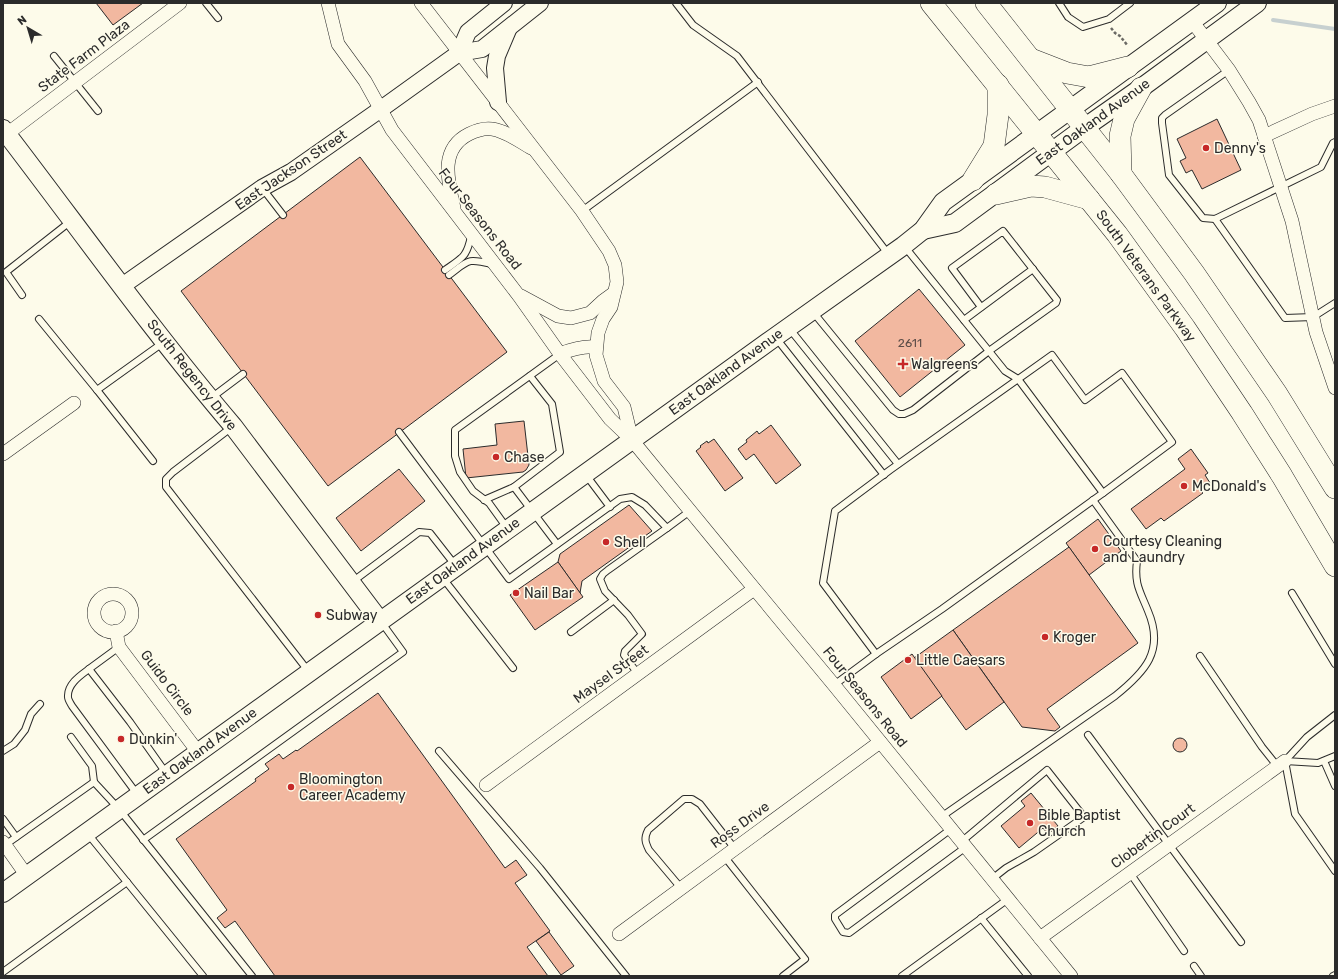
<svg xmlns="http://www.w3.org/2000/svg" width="1338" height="979" viewBox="0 0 1338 979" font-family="Rubik,sans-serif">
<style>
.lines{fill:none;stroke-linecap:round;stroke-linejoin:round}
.stream{stroke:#c7d0d0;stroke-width:4}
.building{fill:#f2b8a0;stroke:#2b2b2b}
.service-casing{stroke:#2b2b2b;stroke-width:8}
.minor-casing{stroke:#2b2b2b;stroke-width:14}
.tertiary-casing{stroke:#2b2b2b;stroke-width:18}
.secondary-casing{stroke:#2b2b2b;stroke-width:20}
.trunk-casing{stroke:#2b2b2b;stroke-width:22}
.path{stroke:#6a6964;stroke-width:2.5;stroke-dasharray:3 2;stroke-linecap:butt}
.service{stroke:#fdfbea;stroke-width:6}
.minor{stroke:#fdfbea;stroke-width:13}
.tertiary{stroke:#fdfbea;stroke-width:16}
.secondary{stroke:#fdfbea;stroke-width:18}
.trunk{stroke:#fdfbea;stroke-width:21}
.poi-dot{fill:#c62828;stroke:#fdfbea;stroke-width:1.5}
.labels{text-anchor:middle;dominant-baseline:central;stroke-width:3;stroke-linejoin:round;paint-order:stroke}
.number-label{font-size:12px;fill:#5d4e48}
.street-label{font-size:14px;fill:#2b2b2b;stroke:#fdfbea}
.poi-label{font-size:14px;fill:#2b2b2b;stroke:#fdfbea;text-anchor:start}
</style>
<rect width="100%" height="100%" fill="#fdfbea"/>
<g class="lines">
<path class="stream" d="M1273,20L1335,29"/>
</g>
<g class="building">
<path d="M96,3H143L113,25Z"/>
<path d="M1217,119L1241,170L1202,189L1192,170L1186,173L1180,161L1186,158L1177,139Z"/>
<path d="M360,157L507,352L328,486L181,291Z"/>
<path d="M919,289L965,345L900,397L855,341Z"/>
<path d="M524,421L529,465L526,470L523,472L466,478L463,449L497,445L495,424Z"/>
<path d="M771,425L801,465L776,484L754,454L746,460L738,449L747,442L746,440L757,431L759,434Z"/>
<path d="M714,439L743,478L725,491L696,451L701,447L700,446L707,441L708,443Z"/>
<path d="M1191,449L1208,473L1205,475L1210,483L1200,490L1203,493L1164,521L1161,518L1146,529L1131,509L1185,469L1178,459Z"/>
<path d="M399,469L425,501L361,551L336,518Z"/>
<path d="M629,505L652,531L582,581L580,593L558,562L560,554Z"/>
<path d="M1098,519L1121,551L1089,575L1066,543Z"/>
<path d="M1069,547L1138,643L1047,709L1060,727L1055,731L1022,727L953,630Z"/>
<path d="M558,562L583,597L535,630L510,595Z"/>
<path d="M953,630L1004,702L966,730L914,658Z"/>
<path d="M912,654L942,696L911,719L881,677Z"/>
<path d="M378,693L505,868L516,860L527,875L515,883L550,931L527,947L548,976H275L235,921L225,928L217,918L227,910L176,839L256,781L255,779L269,769L265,764L279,754L283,759L296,750L297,751Z"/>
<circle cx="1180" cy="745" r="7"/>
<path d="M1031,793L1058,826L1048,834L1043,828L1019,848L1001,826L1025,806L1021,801Z"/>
<path d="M549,932L574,966L561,975L536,941Z"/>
</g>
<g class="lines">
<g class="service-casing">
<g id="service">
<path d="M206,3L218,18"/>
<path d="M676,3L693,25L737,56L889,255"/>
<path d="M1059,3L1068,17L1083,27L1109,19L1130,3"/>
<path d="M54,56L98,111"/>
<path d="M1229,70L1165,115L1162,118V123L1169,175L1203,218L1215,219L1321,167L1333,143L1335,142"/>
<path d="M263,189L283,215"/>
<path d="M582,211L758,82"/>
<path d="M1215,219L1285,318L1313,317L1335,303"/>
<path d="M445,270C462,258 467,257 471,236"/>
<path d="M449,275C469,260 467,258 492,264"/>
<path d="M22,295L6,272L71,221"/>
<path d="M813,312L893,410L899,414H904L913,410L989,351L1056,303L1057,300L1003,231L952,268L981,307"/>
<path d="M39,319L97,390L164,342"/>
<path d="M964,320L1033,269"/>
<path d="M789,328L898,464"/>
<path d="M776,338L884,475"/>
<path d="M97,390L153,461"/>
<path d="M211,398L243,374"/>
<path d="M232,427L173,472L166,479V487L309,672"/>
<path d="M399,432L509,579L620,499L632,497L645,505L667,528L690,511"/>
<path d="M586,475L610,507"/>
<path d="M514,487L557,544"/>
<path d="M484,500L514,487L560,452L552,404L530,376"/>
<path d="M507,528L489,503L473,491L460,472L455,456V430L560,354"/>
<path d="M442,577L513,668"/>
<path d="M352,582L419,532L430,533L455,565"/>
<path d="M1292,593L1335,664"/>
<path d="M571,632L614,600"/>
<path d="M119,647L89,669L130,722L166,773"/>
<path d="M876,654L823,583L835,511L890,470L1052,355L1085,400L1122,373L1172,442L1103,493"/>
<path d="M1200,656L1262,747L1278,767"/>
<path d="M89,669C81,675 67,684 68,697C68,700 71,704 72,706L137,794"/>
<path d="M638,674L624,655L625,651L642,634L628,615L605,591L600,579L603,574L608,570L667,528"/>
<path d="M834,685L876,654L942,609L1103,493L1018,379L1005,371L905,247"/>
<path d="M1088,735L1241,942"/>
<path d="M71,737L92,766L94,782"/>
<path d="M3,751L14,744L25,730L31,714L40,704"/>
<path d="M439,751L540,868L626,976"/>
<path d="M1285,761L1295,814L1335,871"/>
<path d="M1285,761L1307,737L1335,715"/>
<path d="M1285,761L1318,763L1335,756"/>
<path d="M1324,761L1335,786"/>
<path d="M941,817L1115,696C1145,672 1165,651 1148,611C1140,591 1134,584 1137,561L1093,500"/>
<path d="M3,819L16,837"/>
<path d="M951,829L835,915V919L843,932L849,933L966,847"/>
<path d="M88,834L203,976"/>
<path d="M143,840L403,652L382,623"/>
<path d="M961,842L1047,770L1084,817L1034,852L1006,868L992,879"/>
<path d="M5,845L94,782L119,809L252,976"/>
<path d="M724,856L805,959L783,976"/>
<path d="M1130,873L1184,951"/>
<path d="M681,888L649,850C645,842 644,838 648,830L684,799H692L700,804L735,849"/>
<path d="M981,918L1028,976"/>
<path d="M1194,966L1201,976"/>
<path d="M3,972L127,882"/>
<path d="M902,976L1008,899"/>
<path d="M1333,976L1335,975"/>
</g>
</g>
<g class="minor-casing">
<g id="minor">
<path d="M328,3L338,44L365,81L392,130L519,296L560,354L610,419L632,440L719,546L834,685L1071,976"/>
<path d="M421,3L582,211L609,251L615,265L617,282L611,307L603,319L598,333L596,355L604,381L624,407L632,440"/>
<path d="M1192,21L1229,70L1249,102L1259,120L1292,221L1316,332L1335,388"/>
<path d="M7,134L180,3"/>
<path d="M1264,136L1312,114L1335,106"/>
<path d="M454,208C448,181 439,149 469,134C475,131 485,128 492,129C506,131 519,141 531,148"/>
<path d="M521,296L558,316L571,318L590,313L603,301L614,293"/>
<path d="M560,354C572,349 583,346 596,347"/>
<path d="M3,454L74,403"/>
<circle cx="113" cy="613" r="19"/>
<path d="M116,631L119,647L198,752"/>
<path d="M486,785L754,589"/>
<path d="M3,842L27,876"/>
<path d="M619,934L880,742"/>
<path d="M1040,938L1285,761"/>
</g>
</g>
<g class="tertiary-casing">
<g id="tertiary">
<path d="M459,53L468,32L504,3"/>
<path d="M498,102L495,68L497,56L508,30"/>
<path d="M122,286L262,188L291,172L381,109L459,53L482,49L540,3"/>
</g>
</g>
<g class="secondary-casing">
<g id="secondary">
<path d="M3,129C79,228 152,331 233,426L380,621"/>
<path d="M923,230L955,223L1084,128L1141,88L1257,3"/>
<path d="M3,893L775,337L903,246L923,230L943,202L1217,3"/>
</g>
</g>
<g class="trunk-casing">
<g id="trunk">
<path d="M931,3L1117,234L1185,328L1242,413L1282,476L1335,566"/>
<path d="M986,3L1121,174L1194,273L1277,394L1335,488"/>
<path d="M1031,59L1067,73L1089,77L1128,67"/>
<path d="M1121,174L1120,136L1124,119L1141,88"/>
<path d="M973,180L994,146L998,115V85"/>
<path d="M996,194L1031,186L1045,187L1089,199"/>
</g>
</g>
<path class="path" d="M1111,28L1115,33L1120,36L1128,46"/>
<use href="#service" class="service"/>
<use href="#minor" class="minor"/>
<use href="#tertiary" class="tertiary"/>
<use href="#secondary" class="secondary"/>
<use href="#trunk" class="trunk"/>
</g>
<g class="poi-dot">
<circle cx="1206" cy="148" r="4"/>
<path d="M901 358h4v4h4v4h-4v4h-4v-4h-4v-4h4z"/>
<circle cx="496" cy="457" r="4"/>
<circle cx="1184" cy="486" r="4"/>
<circle cx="606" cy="542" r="4"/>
<circle cx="1095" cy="549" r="4"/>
<circle cx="516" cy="593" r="4"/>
<circle cx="318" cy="615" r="4"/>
<circle cx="1045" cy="637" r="4"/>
<circle cx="908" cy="660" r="4"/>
<circle cx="121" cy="739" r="4"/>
<circle cx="291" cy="787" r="4"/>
<circle cx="1030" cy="823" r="4"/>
</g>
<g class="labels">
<g class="number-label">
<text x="910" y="343">2611</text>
</g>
<g class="street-label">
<text transform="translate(84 56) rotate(-37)">State Farm Plaza</text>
<text transform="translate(1093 122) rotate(-36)">East Oakland Avenue</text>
<text transform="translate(291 170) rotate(-34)">East Jackson Street</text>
<text transform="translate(480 219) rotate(52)">Four Seasons Road</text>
<text transform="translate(1146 276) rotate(54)">South Veterans Parkway</text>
<text transform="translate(726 372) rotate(-36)">East Oakland Avenue</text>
<text transform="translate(192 375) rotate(52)">South Regency Drive</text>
<text transform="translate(463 561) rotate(-36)">East Oakland Avenue</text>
<text transform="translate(611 674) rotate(-36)">Maysel Street</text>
<text transform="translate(167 683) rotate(53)">Guido Circle</text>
<text transform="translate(865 697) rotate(51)">Four Seasons Road</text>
<text transform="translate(200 751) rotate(-36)">East Oakland Avenue</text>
<text transform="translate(740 825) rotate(-36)">Ross Drive</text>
<text transform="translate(1153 836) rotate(-36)">Clobertin Court</text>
</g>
<g class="poi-label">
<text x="1214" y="148">Denny's</text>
<text x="911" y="364">Walgreens</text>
<text x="504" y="457">Chase</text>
<text x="1192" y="486">McDonald's</text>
<text x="1103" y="541">Courtesy Cleaning<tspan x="1103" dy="16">and Laundry</tspan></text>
<text x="614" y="542">Shell</text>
<text x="524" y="593">Nail Bar</text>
<text x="326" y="615">Subway</text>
<text x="1053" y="637">Kroger</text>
<text x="916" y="660">Little Caesars</text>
<text x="129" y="739">Dunkin'</text>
<text x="299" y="779">Bloomington<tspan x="299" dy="16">Career Academy</tspan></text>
<text x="1038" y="815">Bible Baptist<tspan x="1038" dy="16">Church</tspan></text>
</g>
</g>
<rect width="1338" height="979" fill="none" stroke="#2b2b2b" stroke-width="8"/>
<g transform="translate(28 28) rotate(322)" stroke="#fdfbea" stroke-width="3" paint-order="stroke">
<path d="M0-3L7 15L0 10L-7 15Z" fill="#2b2b2b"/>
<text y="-6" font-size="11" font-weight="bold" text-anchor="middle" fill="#2b2b2b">N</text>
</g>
</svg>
